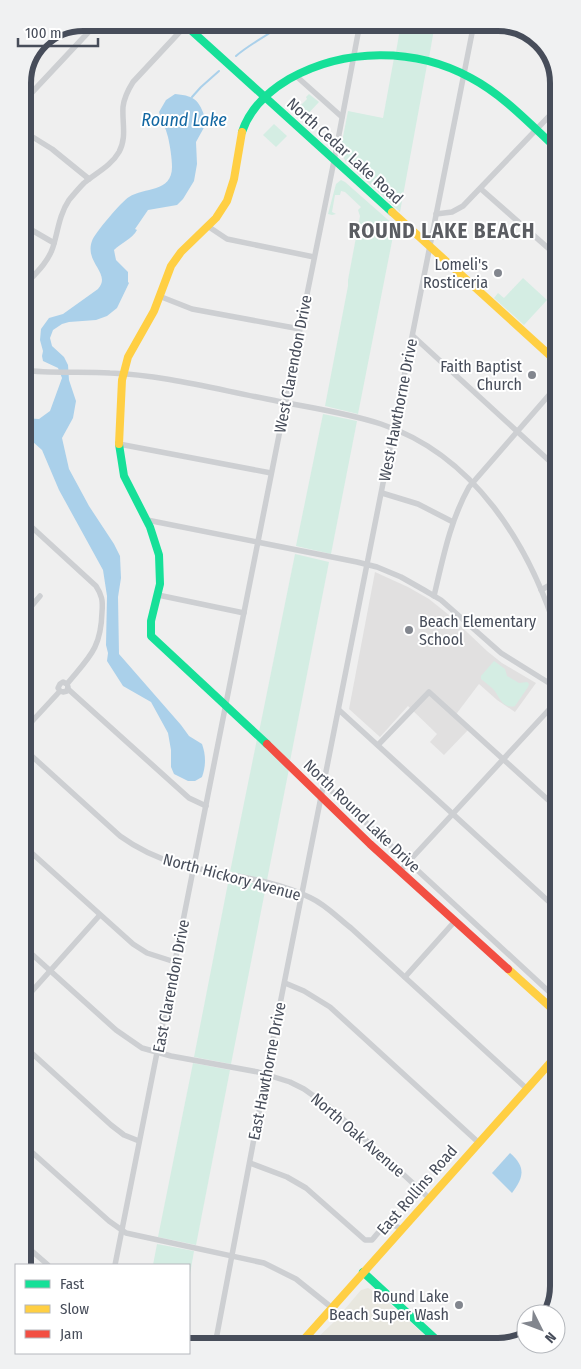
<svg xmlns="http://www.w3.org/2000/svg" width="581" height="1369" viewBox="0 0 581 1369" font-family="'Fira Sans Condensed',sans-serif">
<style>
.commercial{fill:#e8e7df}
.education{fill:#e1e0e0}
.green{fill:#d4ede3}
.water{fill:#aad0ea}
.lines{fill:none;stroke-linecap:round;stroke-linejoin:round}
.stream{stroke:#aad0ea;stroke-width:2}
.street{stroke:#cdcfd2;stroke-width:5.5}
.fast{stroke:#16e098;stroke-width:8}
.slow{stroke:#ffcf43;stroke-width:8}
.jam{stroke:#f24e42;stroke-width:8}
.poi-dot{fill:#82868e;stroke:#fff;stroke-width:2}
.labels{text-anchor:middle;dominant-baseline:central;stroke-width:4;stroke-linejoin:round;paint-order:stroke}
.street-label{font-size:16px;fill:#474d5a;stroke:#fff}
.poi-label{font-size:16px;fill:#474d5a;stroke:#fff;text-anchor:end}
.water-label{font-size:18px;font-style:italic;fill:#1267a2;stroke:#fff}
.district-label{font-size:21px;font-weight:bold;letter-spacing:1px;fill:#5b5d62;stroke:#fff}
.rim{fill:none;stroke:#474d5a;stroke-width:6}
</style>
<rect width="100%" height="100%" fill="#efefef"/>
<path class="commercial" d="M368,1288L377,1293L435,1344L310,1345L334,1322L361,1290Z"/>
<path class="education" d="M375,572L408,587L429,599L449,615L487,651L502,663L536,683L515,712L497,700L479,684L454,717L468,730L444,755L430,742L437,734L408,706L380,737L349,709Z"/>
<g class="green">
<path d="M401,23H435L429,58L396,52Z"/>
<path d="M394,58L427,65L400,212L347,163L341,154L342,142L348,111L383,118Z"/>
<path d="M309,94L319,102L305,117L297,109L307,99L306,97Z"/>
<path d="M274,124L287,136L276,147L263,135Z"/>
<path d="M341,180L345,182L395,226L358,414L325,406L348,286V280L360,216L358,210L361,207L345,192L341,191L340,195H335L332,212L336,214L332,215L328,214L336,184Z"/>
<path d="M523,278L547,300L524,325L494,298L498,293L504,298Z"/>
<path d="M323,414L357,421L331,554L296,546Z"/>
<path d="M295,554L329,562L290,761L259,732Z"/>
<path d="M494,661L505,669L507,676L519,683L527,682L529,684L528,687L515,706C503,709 500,698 494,690C490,686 485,682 481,679V676Z"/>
<path d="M257,739L289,769L267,880L230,872Z"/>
<path d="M229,878L266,886L231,1064L194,1057Z"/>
<path d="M193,1063L230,1070L196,1245L158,1237Z"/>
<path d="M157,1244L194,1251L189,1280V1265H153Z"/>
</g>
<g class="water">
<path d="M175,94C198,96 199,102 207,122L196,142L197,164L194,181L183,199L177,205L148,210L135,229L137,230C132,239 121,243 114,250L116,260L128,272V282L129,283L117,308L107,316L96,320L69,322L62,324L53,330L50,338L52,346L64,357L68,365L69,380L76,401L73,418L62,438L69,469L89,506L114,544L120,556L121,578L118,597L119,654L181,725L189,736L202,744C206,755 206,766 202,777L195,781H188L174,774L171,767V750L168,733L151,702L123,686L107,661L108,653L106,645L107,596L103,570L59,490L42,450L23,433V418L39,419L50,411L62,378L58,368L43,361L42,356L43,351L40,340L41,329L49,318L63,314L98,289C112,273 84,263 92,241C94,234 122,201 129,197C144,187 172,193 172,167C172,158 170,146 168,137C166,128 161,120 159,112L166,100Z"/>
<path d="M510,1153C526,1167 524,1177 512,1193L492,1173Z"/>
</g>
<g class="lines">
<g class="stream">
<path d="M236,56C251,43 269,35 284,23"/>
<path d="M192,97L201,87L219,71"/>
</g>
<g class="street">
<path d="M295,75L342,117"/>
<path d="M23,102L97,23"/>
<path d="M23,131L52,149L89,179"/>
<path d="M481,189L556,255"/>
<path d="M436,214L452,212L463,206L555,110"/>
<path d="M23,225L54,243"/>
<path d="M209,227L227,239L314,257"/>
<path d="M23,287C34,275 48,263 53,247C58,231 59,215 69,200C74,194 79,188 84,183C96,173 111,166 119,152C127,137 122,123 123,107C124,97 128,90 133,82L188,23"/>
<path d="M159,296L192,309L300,329"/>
<path d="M413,336L556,467"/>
<path d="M23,370C52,374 81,371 110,373C163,375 215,389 267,399C305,407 345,412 381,424C474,455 529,544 557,633"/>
<path d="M119,444L271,473"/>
<path d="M382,493L418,504L453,522"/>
<path d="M24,520L96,586C102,595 103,601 102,612C101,649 89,657 67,684"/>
<path d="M147,520L357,562L377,567L401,577L424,590L441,600L501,653L557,688"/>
<path d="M541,590L557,581"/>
<path d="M158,595L244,613"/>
<path d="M434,596C443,558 450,521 469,487L556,387"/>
<path d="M24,615L40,596"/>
<path d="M68,689L189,798L206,806"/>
<path d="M339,710L558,910"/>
<path d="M24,730L60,691L63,692L67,691L68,687L67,684L63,682L60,684L58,688L60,691"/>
<path d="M378,745L429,692L557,808"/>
<path d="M24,749L120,836C138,849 157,858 178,864C190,868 203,869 215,872C248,878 281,883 311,898C326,905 338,918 351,928L526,1088"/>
<path d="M324,784L558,1000"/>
<path d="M25,847L133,944L147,953L175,962"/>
<path d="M400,871L557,701"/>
<path d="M25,948L116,1030L142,1048L171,1056L258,1072L290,1082L304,1089L332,1109L429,1198"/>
<path d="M405,977L455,921"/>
<path d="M285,983L304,991L330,1007L478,1142"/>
<path d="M25,999L99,916"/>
<path d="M25,1047L111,1125L124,1135L139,1141"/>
<path d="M551,1062L558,1069"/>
<path d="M25,1146L109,1221L126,1233L264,1263L296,1279L331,1307"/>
<path d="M250,1163L287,1177L306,1188L365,1240H372C381,1230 386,1218 401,1229"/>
<path d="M25,1245L48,1265"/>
<path d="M115,1265L300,329L334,161L360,23"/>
<path d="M215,1345L266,1075L474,23"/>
</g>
<g class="fast">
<path d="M183,23L392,212"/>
<path d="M242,132C250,108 267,92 289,79C344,48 415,47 471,78C503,95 529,123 556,148"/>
<path d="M119,444L124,476L150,527L159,555L160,584L151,621V636L267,744"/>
<path d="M363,1272L441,1344"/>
</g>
<g class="slow">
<path d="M392,212L556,361"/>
<path d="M119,444L122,380L128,357L154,311L171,266L181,252L216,218L227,201L234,179L242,132"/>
<path d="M508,969L558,1014"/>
<path d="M299,1345L558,1054"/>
</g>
<path class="jam" d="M267,744L370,844L508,969"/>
</g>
<g class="poi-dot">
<circle cx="498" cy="273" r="5"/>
<circle cx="532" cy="375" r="5"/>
<circle cx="409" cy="630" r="5"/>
<circle cx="459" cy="1305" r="5"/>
</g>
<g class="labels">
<g class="street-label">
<text transform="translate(345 151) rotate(42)">North Cedar Lake Road</text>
<text transform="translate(293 364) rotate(-79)">West Clarendon Drive</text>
<text transform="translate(398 410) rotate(-79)">West Hawthorne Drive</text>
<text transform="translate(362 816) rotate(44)">North Round Lake Drive</text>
<text transform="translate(232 877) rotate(15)">North Hickory Avenue</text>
<text transform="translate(171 986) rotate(-79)">East Clarendon Drive</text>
<text transform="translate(267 1071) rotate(-79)">East Hawthorne Drive</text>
<text transform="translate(358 1135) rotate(41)">North Oak Avenue</text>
<text transform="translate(417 1190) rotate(-49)">East Rollins Road</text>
</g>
<g class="poi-label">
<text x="488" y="264">Lomeli's<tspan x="488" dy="18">Rosticeria</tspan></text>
<text x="522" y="366">Faith Baptist<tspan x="522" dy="18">Church</tspan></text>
<text x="419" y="621" text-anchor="start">Beach Elementary<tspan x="419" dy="18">School</tspan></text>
<text x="449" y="1296">Round Lake<tspan x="449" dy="18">Beach Super Wash</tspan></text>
</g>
<g class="water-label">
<text x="184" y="120">Round Lake</text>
</g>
<g class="district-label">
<text x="442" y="231">ROUND LAKE BEACH</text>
</g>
</g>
<path d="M0 0H581V1369H0ZM83 31H498A52 52 0 0 1 550 83V1286A52 52 0 0 1 498 1338H83A52 52 0 0 1 31 1286V83A52 52 0 0 1 83 31Z" fill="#f0f1f2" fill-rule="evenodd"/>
<path class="rim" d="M83 31H498A52 52 0 0 1 550 83V1286A52 52 0 0 1 498 1338H83A52 52 0 0 1 31 1286V83A52 52 0 0 1 83 31Z"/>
<rect x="15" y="1264" width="175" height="90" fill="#ffffff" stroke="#b5b8bd"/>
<rect x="25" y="1280" width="25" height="8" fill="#16e098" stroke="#b5b8bd"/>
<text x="60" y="1289" font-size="15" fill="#474d5a">Fast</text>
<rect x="25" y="1305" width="25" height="8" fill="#ffcf43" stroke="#b5b8bd"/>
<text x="60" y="1314" font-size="15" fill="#474d5a">Slow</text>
<rect x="25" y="1330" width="25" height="8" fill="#f24e42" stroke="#b5b8bd"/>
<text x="60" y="1339" font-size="15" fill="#474d5a">Jam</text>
<g transform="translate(541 1329) rotate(132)"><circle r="24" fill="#ffffff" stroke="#b5b8bd"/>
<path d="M0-4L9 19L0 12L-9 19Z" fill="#82868e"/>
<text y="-8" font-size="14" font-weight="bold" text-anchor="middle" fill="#474d5a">N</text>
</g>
<path d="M18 38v8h80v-8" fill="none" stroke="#474d5a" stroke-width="2.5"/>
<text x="25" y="38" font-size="15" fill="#474d5a" stroke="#ffffff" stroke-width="4" paint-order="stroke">100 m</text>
</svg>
